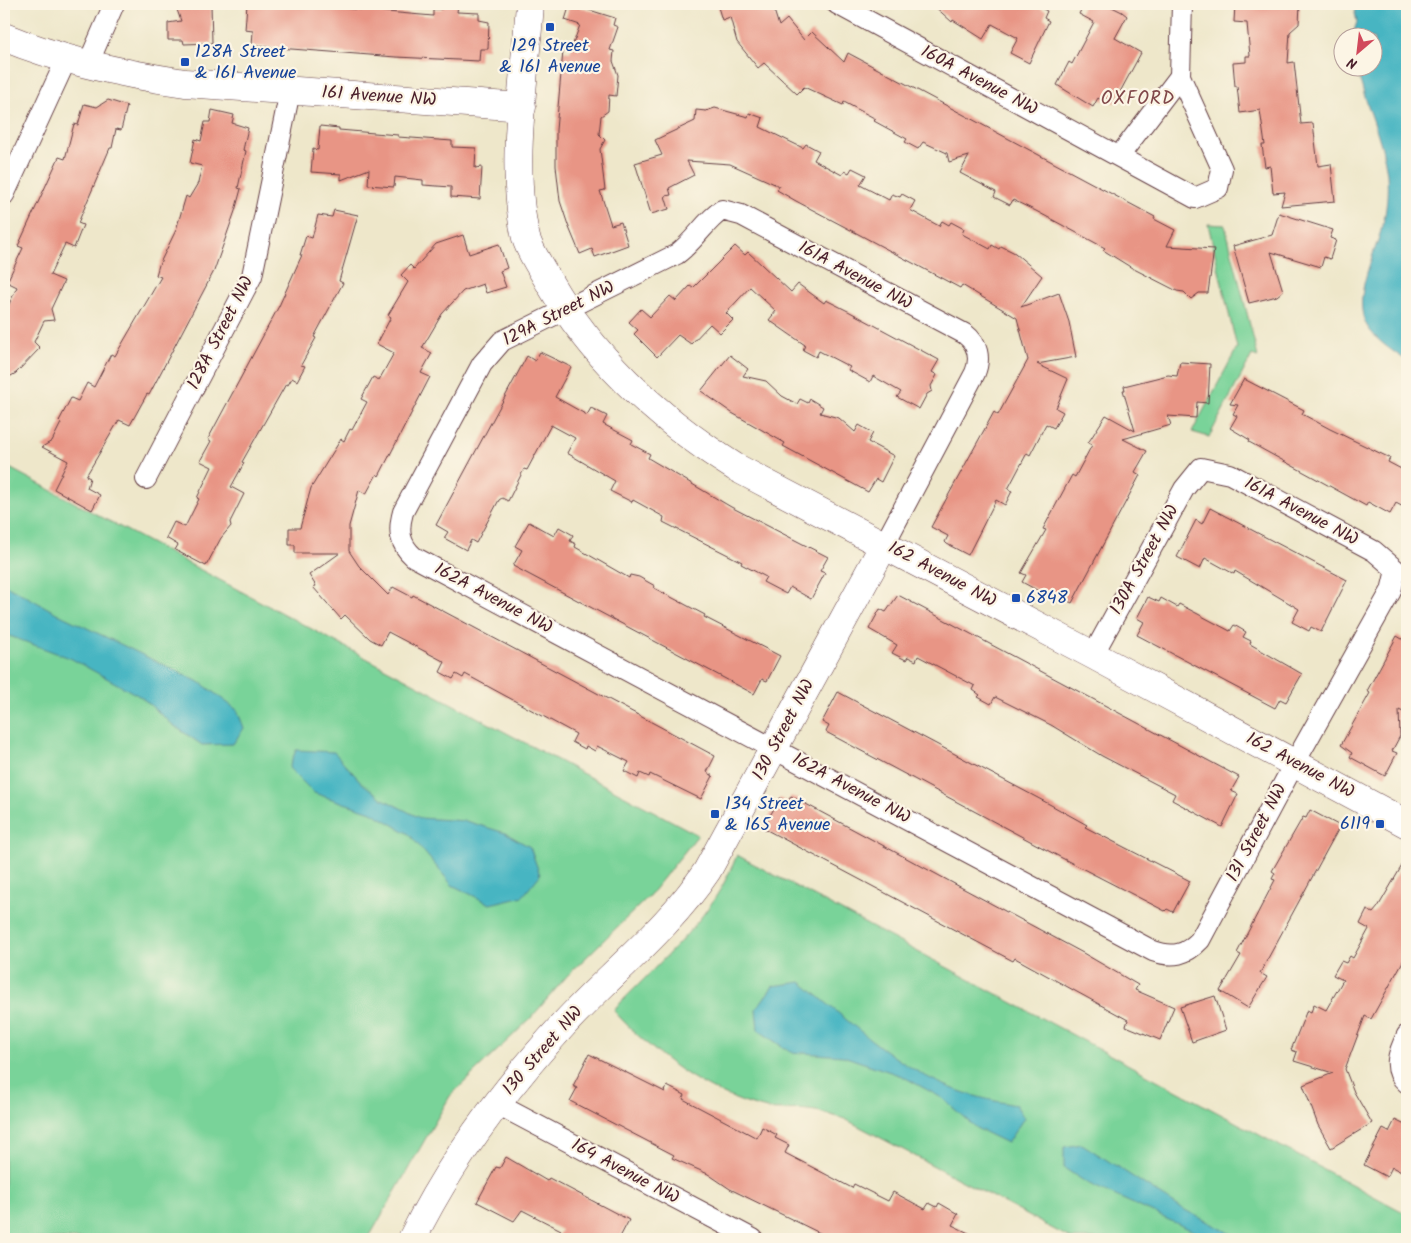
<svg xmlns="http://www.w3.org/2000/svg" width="1411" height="1243" viewBox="0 0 1411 1243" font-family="Kalam,sans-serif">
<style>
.green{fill:#79d399;stroke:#627962}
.water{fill:#47b5c2;stroke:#486a76}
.building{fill:#e89585}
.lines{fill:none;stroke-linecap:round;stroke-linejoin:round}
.street-casing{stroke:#633d43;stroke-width:22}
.secondary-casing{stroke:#633d43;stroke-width:29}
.street{stroke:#fff;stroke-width:20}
.secondary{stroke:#fff;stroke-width:28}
.transit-dot{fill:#1a4fb4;stroke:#fcf5e5;stroke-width:2}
.labels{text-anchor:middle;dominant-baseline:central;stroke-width:4.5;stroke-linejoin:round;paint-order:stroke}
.transit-label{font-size:18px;fill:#164399;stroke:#fcf5e5;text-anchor:start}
.street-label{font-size:18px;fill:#4a1f2b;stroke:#fcf5e5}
.neighbourhood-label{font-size:19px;letter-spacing:1px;fill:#81484a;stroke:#fcf5e5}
</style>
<rect width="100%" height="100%" fill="#fcf5e5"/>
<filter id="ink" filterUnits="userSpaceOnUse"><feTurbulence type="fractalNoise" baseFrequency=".02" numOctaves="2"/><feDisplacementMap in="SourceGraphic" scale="10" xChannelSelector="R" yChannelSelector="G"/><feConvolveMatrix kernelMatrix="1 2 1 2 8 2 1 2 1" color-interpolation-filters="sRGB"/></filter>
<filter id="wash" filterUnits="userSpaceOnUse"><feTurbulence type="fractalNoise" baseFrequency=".0096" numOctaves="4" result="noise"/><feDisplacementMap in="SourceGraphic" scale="20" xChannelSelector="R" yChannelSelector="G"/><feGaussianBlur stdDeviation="1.12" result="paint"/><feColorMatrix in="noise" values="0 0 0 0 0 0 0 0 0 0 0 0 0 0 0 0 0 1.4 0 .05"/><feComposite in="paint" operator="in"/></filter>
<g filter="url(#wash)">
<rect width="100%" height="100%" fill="#eee7ca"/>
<g class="green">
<path d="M1208,224L1225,225L1258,357L1252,355L1209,437L1192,432L1237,348Z"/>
<path d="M4,465L698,835L649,896L567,976L530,1019L450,1096L368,1239H4Z"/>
<path d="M737,855L1407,1214V1239H1072L845,1119C833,1116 821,1111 808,1110C793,1108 778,1112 763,1108C704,1093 654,1055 614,1011C623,998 635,989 646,977C685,937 716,908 737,855Z"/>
</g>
<g class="water">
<path d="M1353,4H1407V361C1393,351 1376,341 1367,326C1351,299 1375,254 1382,227C1387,211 1388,191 1387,174C1383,137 1364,103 1357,68H1374V38L1352,37L1357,22Z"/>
<path d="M4,584L60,615L201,683L237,710L244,728L233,744L202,745L173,725L141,697L70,658L4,634Z"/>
<path d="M296,750L334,752L362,783L383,799L420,818L466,821L505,833L530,847L540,875L523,896L490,904L452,885L409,834L371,812L314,793L289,768Z"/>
<path d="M801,982C847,1019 894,1065 949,1087C970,1096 993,1101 1016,1105L1024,1118L1007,1143L976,1128L942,1098L902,1076L843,1056L790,1052L758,1030L756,1009L773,986Z"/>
<path d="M1082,1144L1181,1208L1241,1239H1211L1087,1183L1064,1168V1147Z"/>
</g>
<g id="blocks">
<g class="building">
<path d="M175,4H211L212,43L184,44L183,40H168V23L181,21Z"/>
<path d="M247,4H295L433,16V9H442V4L458,5L457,12L479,13V20L489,22L488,49H480L479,61L396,57L252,46L253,31L245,30Z"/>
<path d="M570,4L615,18L613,25L618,27L610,50L614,51L613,61L618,75L616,96L609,95L608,111L601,116L599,134L605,140L600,149L605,190L600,191L611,225L621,222L628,245L595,257L592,249L580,254L568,225L560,201L556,166V130L563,51L570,52L580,25L565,20Z"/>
<path d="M717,4H772L779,26L787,19L804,40L812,32L844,62L848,53L1155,217L1154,219L1175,230L1167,246L1214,249L1208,293H1199L1191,299L1184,292L1177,291L1132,268L1103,250L1105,248L1036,211L1013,200L1010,205L994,197L996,192L960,173L969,156L949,162L947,153L923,142L918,149L905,142L907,139L874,121L876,119L844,102L843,105L804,87L797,94L764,63L758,68L737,42L730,17L722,20Z"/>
<path d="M932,4H1033L1047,11L1044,18L1049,21L1029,63L1010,53L1018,38L992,24L983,39L953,20L952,22Z"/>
<path d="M1084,4H1106L1122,12L1127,16L1115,38L1141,53L1114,103L1105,98L1103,101L1098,98L1093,107L1057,85L1069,62L1072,64L1094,22L1079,14Z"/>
<path d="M1235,4H1300L1299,24L1290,32L1288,63L1294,62L1301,124L1313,123L1318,166L1331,164L1335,201L1281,206L1285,192L1273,193L1270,166L1265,167L1262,145H1265L1260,110L1240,113L1237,86H1235L1233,63L1246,62V56H1250L1247,23L1234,22Z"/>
<path d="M108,100L127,106L121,130L116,129L112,148H110L78,223L83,225L74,248L65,244L50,275L64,281L51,309L54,320L44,321L34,342L40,348L16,373L4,380V315L17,287L7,282L23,248L18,246L59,157L65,159L74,124L78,125L84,104L97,107Z"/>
<path d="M715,108L748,117L749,113L763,118L760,127L803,148L806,144L819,151L814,160L842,175L845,171L849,173L852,168L866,175L860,185L889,200L892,194L900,197L902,194L915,201L910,210L939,226L942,221L949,225L951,222L964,229L962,234L990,249L992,245L999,249L1001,246L1015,253L1042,276L1021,307L1059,293L1069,322L1076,357L1037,364L1068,379L1056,408L1063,412L1054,428L1046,424L1030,455L1027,453L1008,489L1012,491L1005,505L996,500L968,555L947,544L945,542L948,536L931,527L994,412L998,415L1028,360L1017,318L962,285L960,288L796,201L777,190L779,186L730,164L687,161L694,175L669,188L671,195L665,196L669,209L651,214L635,163L662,155L655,140L695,121L696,110L706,111Z"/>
<path d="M212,110L234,115L232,123L248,128L243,150L246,151L238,188L241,189L235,211L214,271L149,395L147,394L130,425L119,420L86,476L90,478L87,488L100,495L92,510L54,489L68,461L42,447L52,441L61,423L59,421L71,398L78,401L87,383L94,387L111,354L115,356L161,277L156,275L159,265L176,230L186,196L189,198L198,183L202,166L190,163L195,139L201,141L205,122H210Z"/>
<path d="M320,126L339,128V130L398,135V137L452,141V147L476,148L475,168L482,167L480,199L451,197V187L423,185V180L395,177L394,187L368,185L369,169L341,180V174L311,172L313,149L318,150Z"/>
<path d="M334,210L358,215L339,281L343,283L314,337L316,338L301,365L305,366L297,381L292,378L288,385L286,384L242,462L244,463L231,487L244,494L230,522L231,526L221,538L206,566L175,550L178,545L166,538L174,522L185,527L199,499L197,498L212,467L200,461L211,441L208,439L279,306L302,255H300L306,236L312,238L318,215L332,217Z"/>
<path d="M1279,213L1333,230L1330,238L1336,240L1330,259L1324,257L1321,267L1271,252L1283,291L1277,296L1249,303L1233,246L1272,235Z"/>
<path d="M463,235L469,254L499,244L507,268L500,271L506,287L486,293L483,284L463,291L442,314L422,348L432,353L421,373L430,377L379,476L377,474L366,494L359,490L349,526V551L359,566L388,595L393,587L412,597L413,595L715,756L707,772L713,776L701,799L650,774L649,777L640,773L638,778L624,771L629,762L597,746L595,751L586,746L585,749L572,742L576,734L465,674L463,678L456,674L453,679L440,672L445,662L388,632L381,645L370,639L345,615L341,619L313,587L316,586L309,575L340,553H295V545H289V528H300L311,488L341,439L344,441L350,429L352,430L367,402L361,399L373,377L379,380L394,353L377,344L391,317L388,315L408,282L401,275L410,265L414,269L436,244Z"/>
<path d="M735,246L745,255L748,252L791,292L798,284L824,303L826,300L848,311L939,360L932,372L937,375L931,386L932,391L927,394L919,409L897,397L901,392L873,376L870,382L848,370L850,367L819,351L816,357L803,350L805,345L769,320L776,311L750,287L726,313L733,320L720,333L710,324L691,344L678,335L657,357L634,334L638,330L629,322L641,309L650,317L670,296L676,301L690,286L693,288Z"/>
<path d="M540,352L571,367L555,397L587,415L591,408L607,416L603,424L633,440L631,444L650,454L648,458L731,507L828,557L820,571L825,573L811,599L790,587L786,594L763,582L766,577L741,564L742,562L663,522L664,517L633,500L632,502L610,491L615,481L567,453L575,438L551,425L527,470L524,469L508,501L502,498L499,500L476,543L471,540L466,550L444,538L448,532L436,525L527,356L535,361Z"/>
<path d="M730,355L748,369L743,376L766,381L782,396L797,404L800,399L808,403L810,399L823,407L820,413L839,418L855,432L859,425L873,433L868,442L894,456L881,482L876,479L868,492L783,446L785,443L732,413L701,391Z"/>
<path d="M1180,362L1210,364L1208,403L1197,402L1196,418L1168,416L1171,425L1123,439L1147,451L1135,472L1140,475L1072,603L1060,597L1057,601L1022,582L1026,575L1021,573L1046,530L1043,529L1072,475L1075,477L1092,445L1088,443L1106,415L1135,431L1123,390H1125L1124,386L1168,375L1177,376Z"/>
<path d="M1244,379L1304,410L1302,414L1330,429L1390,458L1388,462L1407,472V509L1396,503L1390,514L1368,502L1366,506L1249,442L1250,440L1230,428L1237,416L1233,414L1238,405L1230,404Z"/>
<path d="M1210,508L1347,580L1321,632L1311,627L1309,631L1292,622L1299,609L1235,571L1234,574L1205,558L1200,569L1177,557L1196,520L1202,524Z"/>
<path d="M529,522L554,536L559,527L573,535L570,541L576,544L575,547L629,578L630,575L639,577L655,586L654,588L705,615L704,617L780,656L767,681L762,679L754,694L513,566L522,550L515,546Z"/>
<path d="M898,595L1239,777L1231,791L1238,794L1222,827L1172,800L1175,794L1102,756L1051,725L995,697L991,704L978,697L980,695L973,690L975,686L918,656L916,661L908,657L906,660L892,653L897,645L869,629L880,609L886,612Z"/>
<path d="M1148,597L1159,602L1161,598L1177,607L1179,604L1230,631L1234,625L1246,632L1243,637L1251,641L1250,644L1302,674L1286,702L1280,699L1275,708L1137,635L1144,622L1137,618Z"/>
<path d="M1397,636L1407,642V714L1399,710L1400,736L1392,751L1397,753L1385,776L1350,757L1352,753L1341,745L1370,693L1367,691Z"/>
<path d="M838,692L1051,805L1087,825L1085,827L1190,881L1173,912L1167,909L1165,911L1060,857L826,732L829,726L822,722Z"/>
<path d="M791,796L1083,953L1138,985L1135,990L1174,1007L1160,1040L1126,1026L1128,1020L1055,980L1015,958L1013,961L763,828L780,798L788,802Z"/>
<path d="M1310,810L1340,826L1260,973L1267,977L1248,1008L1220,991L1241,955L1237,953L1275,880L1272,879L1275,873L1272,871L1303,817L1306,818Z"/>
<path d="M1407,857V954L1371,1019L1365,1016L1345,1069L1354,1092L1372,1123L1331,1148L1318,1125L1303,1085L1333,1073L1294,1061L1297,1052L1291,1050L1307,1010L1311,1012L1314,1004L1326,1010L1343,980L1333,975L1341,961L1346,963L1350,956L1353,958L1369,929L1360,924L1367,910L1373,913L1378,907Z"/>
<path d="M1215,996L1226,1030L1192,1042L1180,1007Z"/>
<path d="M589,1054L665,1092L667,1086L685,1095L683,1099L757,1138L762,1127L777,1135L775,1138L789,1145L785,1153L852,1188L854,1184L888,1201L893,1192L925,1209L929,1203L937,1207L939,1203L958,1214L952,1225L981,1239H832L730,1189L708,1174L672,1158L674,1155L570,1101L577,1088L573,1086Z"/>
<path d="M1395,1120L1407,1126V1175L1392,1167L1387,1177L1364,1165L1383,1129L1389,1132Z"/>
<path d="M506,1157L547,1181L549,1178L629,1220L619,1239H556L561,1230L522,1210L514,1221L477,1202L496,1167L500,1168Z"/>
</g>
</g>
</g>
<g filter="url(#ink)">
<use href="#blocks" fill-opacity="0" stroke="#633d43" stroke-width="1"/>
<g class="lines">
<g class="street-casing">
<g id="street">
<path d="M837,4L1195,198L1218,188L1222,169L1180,76L1182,4"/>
<path d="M88,64L114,4"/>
<path d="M1120,155L1180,76"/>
<path d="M4,195L67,58"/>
<path d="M146,479L252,276L290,91"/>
<path d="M884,545L975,373C981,358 978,344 965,334L741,215L722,210C705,221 695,241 677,254L502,341L482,364L403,512C398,530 399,544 414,557L1153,951C1173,958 1186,955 1200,940L1294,764L1391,591L1396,570L1374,551L1230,474L1201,468L1184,489L1093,655"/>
<path d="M1407,1035C1399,1051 1391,1069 1407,1083"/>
<path d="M497,1104L753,1239"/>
</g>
</g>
<g class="secondary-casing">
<g id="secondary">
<path d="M530,4C525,76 509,168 526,238C530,252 542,269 549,282C594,360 659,419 735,467L1093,655L1407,824"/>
<path d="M4,37C62,61 123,74 185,83L522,107"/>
<path d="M412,1239C450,1161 506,1087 565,1023C612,972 668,929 707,871L884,545"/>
</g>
</g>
<use href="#street" class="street"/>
<use href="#secondary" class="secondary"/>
</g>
</g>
<g class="transit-dot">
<rect x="545" y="22" width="10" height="10" rx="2.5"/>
<rect x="180" y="57" width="10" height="10" rx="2.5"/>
<rect x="1011" y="593" width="10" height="10" rx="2.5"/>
<rect x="710" y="809" width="10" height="10" rx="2.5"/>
<rect x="1375" y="819" width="10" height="10" rx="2.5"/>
</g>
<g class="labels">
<g class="transit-label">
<text x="550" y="46" text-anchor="middle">129 Street<tspan x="550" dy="21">&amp; 161 Avenue</tspan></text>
<text x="195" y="52">128A Street<tspan x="195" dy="21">&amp; 161 Avenue</tspan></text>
<text x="1026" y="598">6848</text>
<text x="725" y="804">134 Street<tspan x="725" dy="21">&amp; 165 Avenue</tspan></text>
<text x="1370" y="824" text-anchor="end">6119</text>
</g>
<g class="street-label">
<text transform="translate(979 81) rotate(28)">160A Avenue NW</text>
<text transform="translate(379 97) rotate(4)">161 Avenue NW</text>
<text transform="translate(855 276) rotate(28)">161A Avenue NW</text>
<text transform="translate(559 314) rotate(-27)">129A Street NW</text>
<text transform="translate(221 333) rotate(-63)">128A Street NW</text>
<text transform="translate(1301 512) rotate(28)">161A Avenue NW</text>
<text transform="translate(1145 560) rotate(-61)">130A Street NW</text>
<text transform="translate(942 575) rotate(28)">162 Avenue NW</text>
<text transform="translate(493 599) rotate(28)">162A Avenue NW</text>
<text transform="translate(784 730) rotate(-62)">130 Street NW</text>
<text transform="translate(1300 766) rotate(28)">162 Avenue NW</text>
<text transform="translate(851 789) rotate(28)">162A Avenue NW</text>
<text transform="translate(1257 833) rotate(-62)">131 Street NW</text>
<text transform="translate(543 1051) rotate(-49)">130 Street NW</text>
<text transform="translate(625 1172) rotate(28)">164 Avenue NW</text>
</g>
<g class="neighbourhood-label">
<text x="1138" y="99">OXFORD</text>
</g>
</g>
<rect width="1411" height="1243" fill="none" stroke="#fcf5e5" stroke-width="20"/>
<g transform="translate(1358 52) rotate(208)"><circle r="24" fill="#fcf5e5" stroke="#b59f9b"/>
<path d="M0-4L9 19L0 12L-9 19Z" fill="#d1495b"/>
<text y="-8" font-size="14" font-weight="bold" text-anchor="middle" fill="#4a1f2b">N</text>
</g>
</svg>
